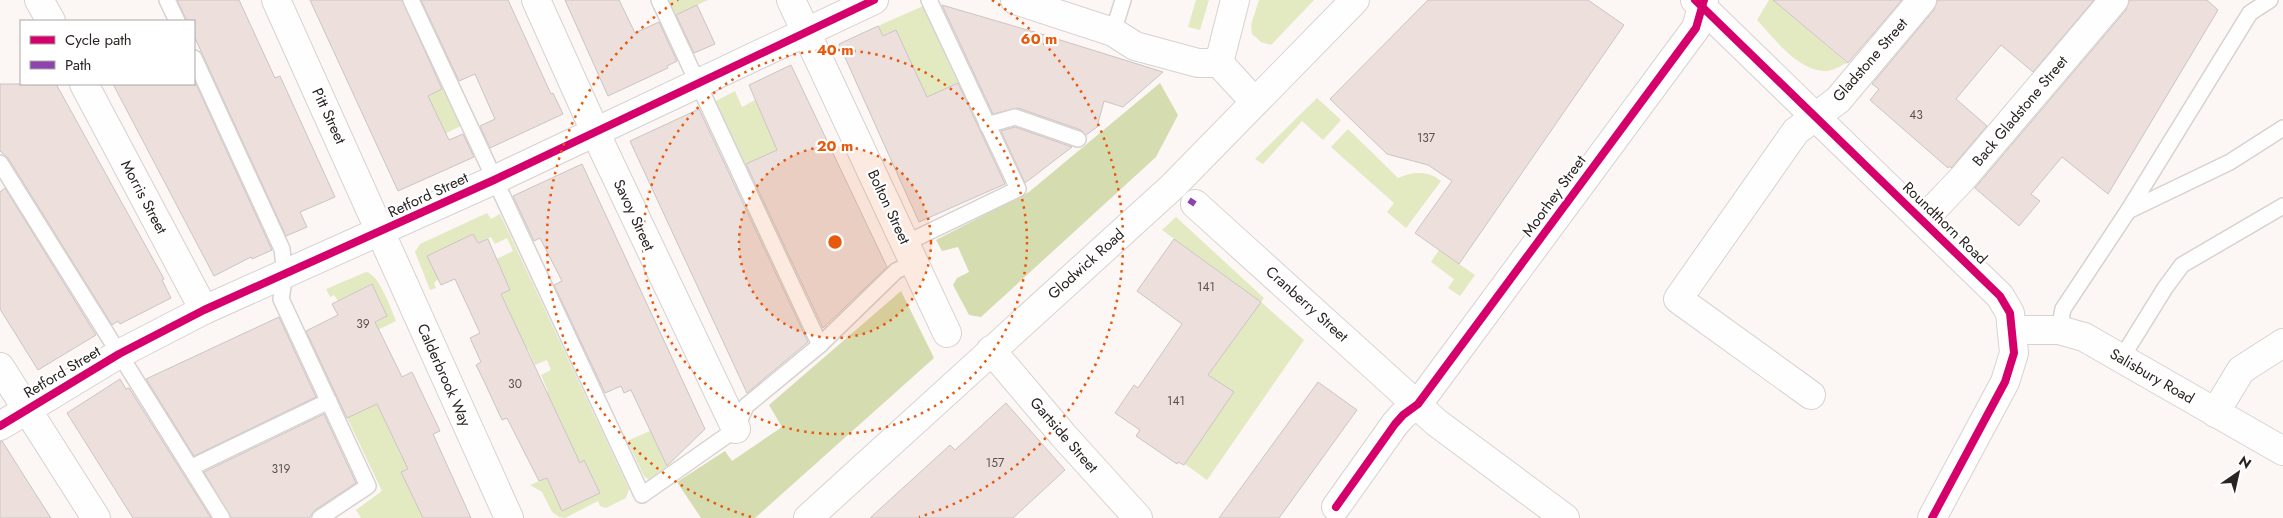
<svg xmlns="http://www.w3.org/2000/svg" width="2283" height="518" viewBox="0 0 2283 518" font-family="Jost,sans-serif">
<style>
.green{fill:#e3eac2}
.forest{fill:#d5ddb0}
.building{fill:#ecdfdc;stroke:#cac5c4}
.lines{fill:none;stroke-linecap:round;stroke-linejoin:round}
.service-casing{stroke:#d7d2d0;stroke-width:18}
.minor-casing{stroke:#d7d2d0;stroke-width:30}
.tertiary-casing{stroke:#d7d2d0;stroke-width:30}
.secondary-casing{stroke:#d7d2d0;stroke-width:30}
.service{stroke:#fffefe;stroke-width:15}
.minor{stroke:#fffefe;stroke-width:28}
.tertiary{stroke:#fffefe;stroke-width:28}
.secondary{stroke:#fffefe;stroke-width:28}
.quiet{stroke:#8e44ad;stroke-width:6;stroke-dasharray:12 6;stroke-linecap:butt}
.cycleway-casing{stroke:#fff;stroke-width:11}
.cycleway{stroke:#d6006c;stroke-width:8}
.ring{fill:none;stroke:#e8590c;stroke-width:2.5;stroke-dasharray:2.5 5}
.labels{text-anchor:middle;dominant-baseline:central;stroke-width:4.5;stroke-linejoin:round;paint-order:stroke}
.number-label{font-size:12px;fill:#5a5250}
.street-label{font-size:15px;fill:#292321;stroke:#fff}
.centre{fill:#e8590c;stroke:#fff;stroke-width:2.5}
.ring-label{font-size:15px;text-anchor:middle;font-weight:bold;fill:#e8590c;stroke:#fff;stroke-width:4.5;stroke-linejoin:round;paint-order:stroke}
</style>
<rect width="100%" height="100%" fill="#fcf6f5"/>
<g class="green">
<path d="M665,0H708L673,16Z"/>
<path d="M1196,0H1209L1200,30L1188,27Z"/>
<path d="M1259,0H1314L1271,45L1261,42L1252,34L1251,25Z"/>
<path d="M1769,0H1773L1847,63C1841,65 1832,72 1825,71C1797,70 1775,39 1757,20Z"/>
<path d="M923,6L958,83L916,102L894,58L906,52L896,30L883,36L878,26Z"/>
<path d="M443,88L461,126L440,136L408,105Z"/>
<path d="M735,91L742,107L755,100L778,150L742,166L712,103Z"/>
<path d="M1317,98L1341,120L1323,140L1302,121L1263,164L1255,159Z"/>
<path d="M1348,129L1398,178C1412,172 1428,170 1441,181L1406,228L1387,212L1394,203L1331,147Z"/>
<path d="M487,213L491,219L500,214L629,489L626,498L606,508L600,506L598,501L565,518L559,517L552,512L542,492L530,485L547,478L562,510L599,493L585,461L577,464L546,392L548,391L541,375L551,370L547,360L535,365L528,349L526,350L501,294L510,290L486,264L513,251L507,238L495,244L491,237L478,243L434,283L436,288L430,290L415,252L420,244Z"/>
<path d="M1176,217L1264,298L1261,302L1304,340L1207,480L1185,464L1233,392L1182,356L1197,334L1224,353L1261,302L1162,230Z"/>
<path d="M1439,250L1475,275L1460,296L1448,288L1454,279L1431,262Z"/>
<path d="M366,272C379,274 391,309 396,321L376,331L372,324L387,316L371,284L338,301L334,295L330,297L326,289Z"/>
<path d="M308,336L370,407L377,404L400,453L411,467L401,472L426,518H361L356,510L382,491Z"/>
<path d="M650,431L667,466L655,479L649,480L644,476L627,441Z"/>
</g>
<g class="forest">
<path d="M1160,83L1178,115L1156,157L981,317L969,315L953,285L957,278L969,272L958,247L942,251L936,240L1029,192Z"/>
<path d="M901,291L934,358L755,518H701L677,482L725,451L732,461L782,427L769,405Z"/>
</g>
<g class="building">
<path d="M177,0H239L275,78L280,76L335,197L300,212L307,227L286,236L194,36V21H187Z"/>
<path d="M310,0H402L442,89L428,96L449,140L463,134L474,157L398,191Z"/>
<path d="M421,0H508L551,94L553,93L563,114L490,148L480,126L495,119L475,74L459,81Z"/>
<path d="M565,0H619L635,33L659,22L677,61L667,66L668,68L608,96Z"/>
<path d="M1428,0H1588L1624,25L1459,264L1415,233L1452,181L1428,165L1387,154L1330,99Z"/>
<path d="M1773,0H1902L1848,63Z"/>
<path d="M1937,0H2094L2033,72L2001,45L1956,99L1987,126L1951,168L1949,166L1948,168L1870,100L1879,89L1872,84L1934,10Z"/>
<path d="M2129,0H2207L2218,10L2108,194L2062,157L2031,194L2040,201L2019,226L1975,188L2126,10Z"/>
<path d="M697,5L715,44L694,53L676,15Z"/>
<path d="M942,5L1041,34L1163,72L1123,107L1104,101L1097,127L1086,135L1081,130L1018,108L993,114Z"/>
<path d="M878,26L883,36L896,30L927,97L958,83L1005,184L919,222L839,44Z"/>
<path d="M791,65L887,267L823,328L746,164L777,150L749,85Z"/>
<path d="M0,84H56L164,279L162,280L171,298L120,324L118,321L112,325L8,158L0,151Z"/>
<path d="M113,84H196L272,250L252,259L251,257L214,276Z"/>
<path d="M699,109L808,342L747,393L630,141Z"/>
<path d="M1015,127L1072,147L1025,183L1001,131Z"/>
<path d="M582,164L705,429L667,466L631,390L624,393L621,386L605,393L554,285L562,281L540,238L534,241L513,196Z"/>
<path d="M5,188L96,335L38,370L0,309V192Z"/>
<path d="M473,234L478,243L488,239L510,290L501,294L580,463L584,460L600,493L562,511L547,478L539,481L507,418L502,420L484,381L476,365L481,362L470,338L480,333L455,279L441,285L427,256Z"/>
<path d="M1174,239L1261,302L1208,375L1234,392L1184,465L1178,462L1177,464L1136,436L1140,430L1115,413L1134,385L1138,388L1182,324L1137,291Z"/>
<path d="M372,284L387,316L375,322L402,377L412,372L440,431L433,434L471,518H423L401,472L408,469L377,404L347,418L306,331L338,315L332,304Z"/>
<path d="M279,317L316,397L194,456L146,379Z"/>
<path d="M120,379L126,389L129,388L211,518H133L67,413Z"/>
<path d="M1318,382L1357,410L1279,518H1219Z"/>
<path d="M1006,403L1065,470L1013,518H870L950,445L955,450Z"/>
<path d="M324,414L356,483L315,510L309,518H231L204,472Z"/>
<path d="M2,441L33,490L51,518H0V442Z"/>
</g>
<g class="lines">
<g class="service-casing">
<g id="service">
<path d="M167,0L177,21"/>
<path d="M411,0L642,495L736,429L746,406L820,345L896,271L915,262"/>
<path d="M659,0L820,345"/>
<path d="M1113,32L1123,0"/>
<path d="M194,58L282,249L285,275L281,299L368,486L320,518"/>
<path d="M987,125L1015,117L1078,139"/>
<path d="M0,163L222,518"/>
<path d="M2128,211L2230,162L2283,128"/>
<path d="M906,243L1018,189L929,0"/>
<path d="M2059,330L2063,309L2128,211L2250,13L2270,0"/>
<path d="M2121,359L2165,288L2182,265L2283,206"/>
<path d="M192,467L329,401"/>
</g>
</g>
<g class="minor-casing">
<g id="minor">
<path d="M39,0L51,21"/>
<path d="M276,0L509,518"/>
<path d="M536,0L604,151L736,429"/>
<path d="M791,0L947,333"/>
<path d="M1015,0L1113,32L1135,46L1198,63H1219L1254,101"/>
<path d="M1219,63L1235,0"/>
<path d="M84,84L204,310"/>
<path d="M1195,204L1437,423L1565,518"/>
<path d="M1923,220L1962,179L2114,0"/>
<path d="M2012,330H2059L2084,337L2283,451"/>
<path d="M991,350L1063,435L1138,518"/>
<path d="M0,367L96,518"/>
<path d="M1811,395L1678,299L1796,131L1838,100L1922,0"/>
<path d="M2215,413L2241,370L2283,343"/>
<path d="M0,426L119,354L204,310L494,180L874,0"/>
<path d="M1336,507L1395,424L1403,415L1418,404L1696,28L1704,0"/>
</g>
</g>
<g class="tertiary-casing">
<path id="tertiary" d="M1695,0L2000,296L2010,313L2014,353L2005,382L1932,518"/>
</g>
<g class="secondary-casing">
<path id="secondary" d="M808,518L1173,186L1355,0"/>
</g>
<use href="#service" class="service"/>
<use href="#minor" class="minor"/>
<use href="#tertiary" class="tertiary"/>
<use href="#secondary" class="secondary"/>
<path class="quiet" d="M1189,200L1195,204"/>
<g class="cycleway-casing">
<g id="cycleway">
<path d="M1695,0L2000,296L2010,313L2014,353L2005,382L1932,518"/>
<path d="M0,426L119,354L204,310L494,180L874,0"/>
<path d="M1336,507L1395,424L1403,415L1418,404L1696,28L1704,0"/>
</g>
</g>
<use href="#cycleway" class="cycleway"/>
</g>
<circle cx="835" cy="242" r="96" fill="#e8590c" fill-opacity=".12"/>
<g class="ring">
<circle cx="835" cy="242" r="96"/>
<circle cx="835" cy="242" r="192"/>
<path d="M751 517A288 288 0 0 1 678 0M992 0A288 288 0 0 1 919 517"/>
</g>
<g class="labels">
<g class="number-label">
<text x="1916" y="115">43</text>
<text x="1426" y="138">137</text>
<text x="1206" y="287">141</text>
<text x="363" y="324">39</text>
<text x="515" y="384">30</text>
<text x="1176" y="401">141</text>
<text x="995" y="463">157</text>
<text x="281" y="469">319</text>
</g>
<g class="street-label">
<text transform="translate(1870 60) rotate(-49)">Gladstone Street</text>
<text transform="translate(2020 111) rotate(-50)">Back Gladstone Street</text>
<text transform="translate(329 116) rotate(65)">Pitt Street</text>
<text transform="translate(428 195) rotate(-25)">Retford Street</text>
<text transform="translate(1554 196) rotate(-54)">Moorhey Street</text>
<text transform="translate(144 197) rotate(62)">Morris Street</text>
<text transform="translate(889 207) rotate(65)">Bolton Street</text>
<text transform="translate(634 215) rotate(65)">Savoy Street</text>
<text transform="translate(1945 223) rotate(44)">Roundthorn Road</text>
<text transform="translate(1086 264) rotate(-42)">Glodwick Road</text>
<text transform="translate(1307 304) rotate(42)">Cranberry Street</text>
<text transform="translate(62 372) rotate(-31)">Retford Street</text>
<text transform="translate(444 375) rotate(66)">Calderbrook Way</text>
<text transform="translate(2152 376) rotate(30)">Salisbury Road</text>
<text transform="translate(1064 435) rotate(49)">Gartside Street</text>
</g>
</g>
<circle cx="835" cy="242" r="8" class="centre"/>
<g class="ring-label">
<text x="1039" y="44">60 m</text>
<text x="835" y="55">40 m</text>
<text x="835" y="151">20 m</text>
</g>
<rect x="20" y="20" width="175" height="65" fill="#ffffff" stroke="#a9a7a6"/>
<rect x="30" y="36" width="25" height="8" fill="#d6006c" stroke="#a9a7a6"/>
<text x="65" y="45" font-size="15" fill="#292321">Cycle path</text>
<rect x="30" y="61" width="25" height="8" fill="#8e44ad" stroke="#a9a7a6"/>
<text x="65" y="70" font-size="15" fill="#292321">Path</text>
<g transform="translate(2238 473) rotate(34)" stroke="#ffffff" stroke-width="4" paint-order="stroke">
<path d="M0-4L9 19L0 12L-9 19Z" fill="#292321"/>
<text y="-8" font-size="14" font-weight="bold" text-anchor="middle" fill="#292321">N</text>
</g>
</svg>
